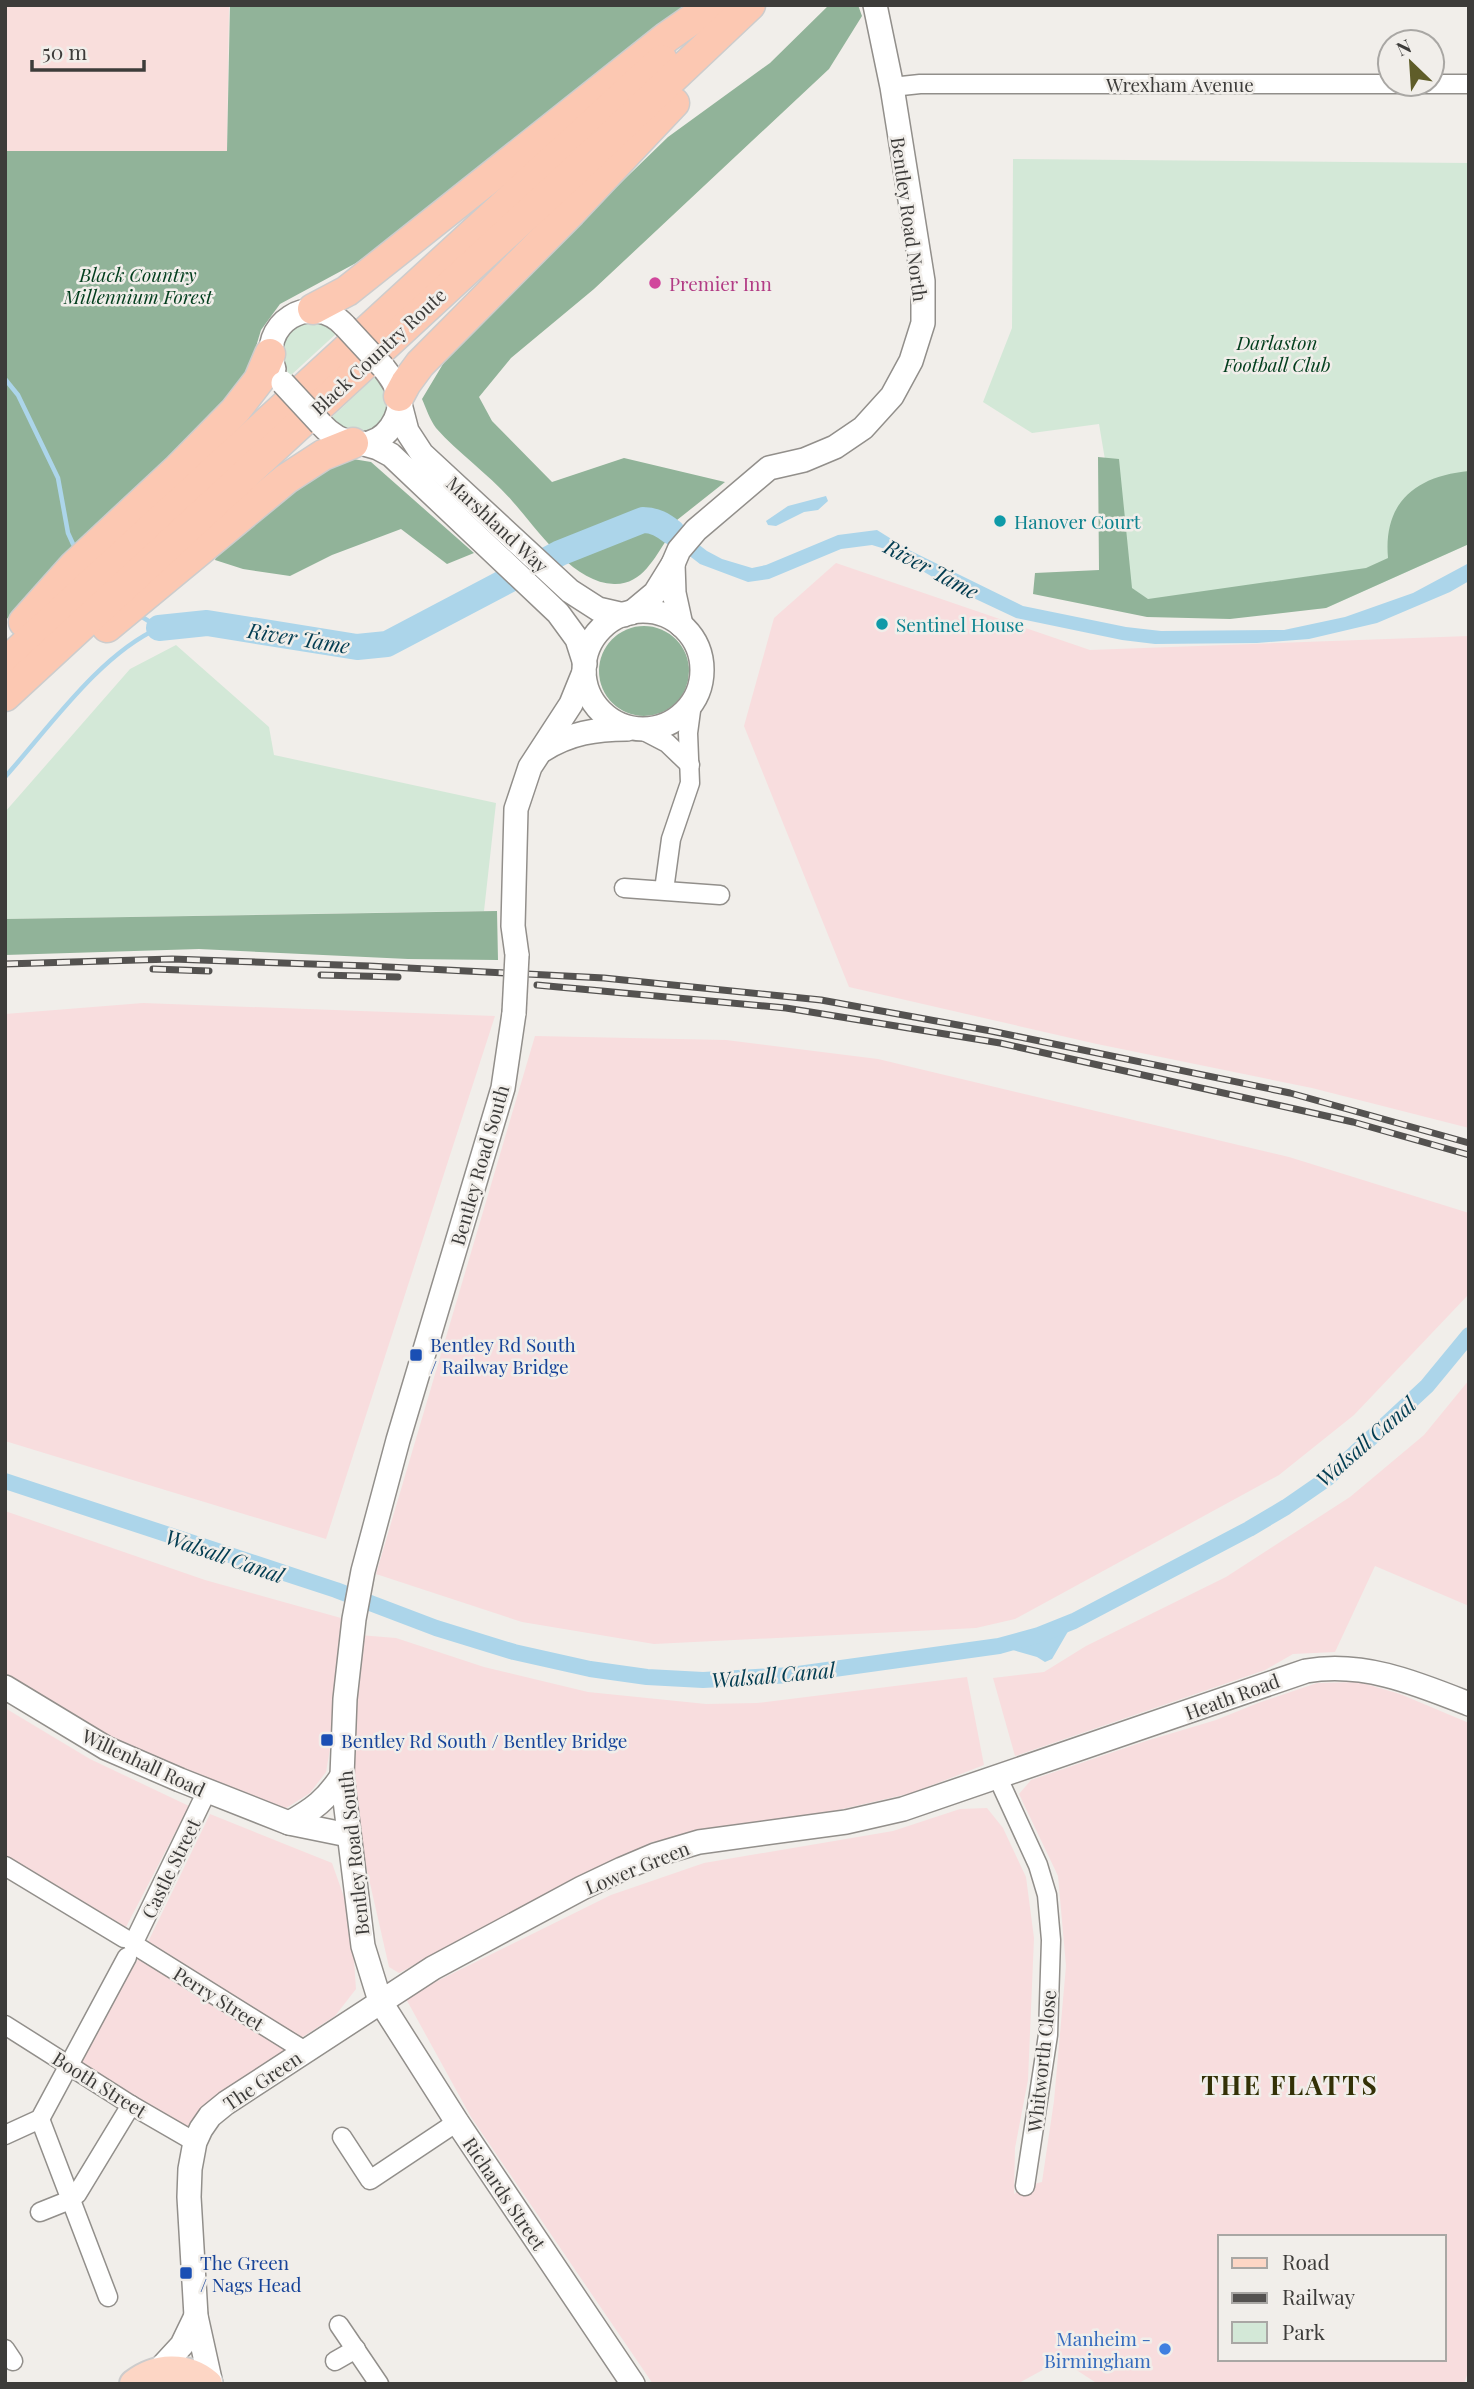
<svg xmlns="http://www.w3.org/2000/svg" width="1474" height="2389" viewBox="0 0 1474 2389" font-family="'Playfair Display',serif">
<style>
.industrial{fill:#f8ddde;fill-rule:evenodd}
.education{fill:#f9dedc}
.green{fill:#d3e8d7}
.forest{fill:#91b399}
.water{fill:#acd5ea}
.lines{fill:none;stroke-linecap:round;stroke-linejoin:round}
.stream{stroke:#acd5ea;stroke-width:4.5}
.canal{stroke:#acd5ea;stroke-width:16}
.river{stroke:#acd5ea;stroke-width:26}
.minor-casing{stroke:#928f8b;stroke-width:21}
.tertiary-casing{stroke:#928f8b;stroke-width:26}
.primary-casing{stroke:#cdcccc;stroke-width:32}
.trunk-casing{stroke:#cdcccc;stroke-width:33}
.minor{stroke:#fff;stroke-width:18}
.tertiary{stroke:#fff;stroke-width:23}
.primary{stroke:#fdd6c5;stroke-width:28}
.trunk{stroke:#fcc8b2;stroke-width:30}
.rail-casing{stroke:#545250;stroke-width:7}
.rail{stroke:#f1eeea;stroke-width:4.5;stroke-dasharray:13;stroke-linecap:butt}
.tertiary-bridge-casing{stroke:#928f8b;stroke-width:26;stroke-linecap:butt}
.tertiary-bridge{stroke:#fff;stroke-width:23}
.hotel-dot{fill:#d1479c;stroke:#f1eeea;stroke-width:2.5}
.culture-dot{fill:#0f9aa8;stroke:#f1eeea;stroke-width:2.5}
.transit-dot{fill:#1a4fb4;stroke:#f1eeea;stroke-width:2.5}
.shop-dot{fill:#3f7fe0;stroke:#f1eeea;stroke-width:2.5}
.labels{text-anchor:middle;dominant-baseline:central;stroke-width:5;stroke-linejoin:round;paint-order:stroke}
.street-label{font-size:19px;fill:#3d3c3a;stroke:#f1eeea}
.park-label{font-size:19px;font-style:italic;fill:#023e1d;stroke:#f1eeea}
.hotel-label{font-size:19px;fill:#b23c85;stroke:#f1eeea;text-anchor:start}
.culture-label{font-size:19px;fill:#0d838f;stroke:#f1eeea;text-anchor:start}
.transit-label{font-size:19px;fill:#164399;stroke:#f1eeea;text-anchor:start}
.shop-label{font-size:19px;fill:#366cbe;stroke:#f1eeea;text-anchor:end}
.water-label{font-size:21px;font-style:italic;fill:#023c51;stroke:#f1eeea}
.district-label{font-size:26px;font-weight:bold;letter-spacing:2px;fill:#333106;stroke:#f1eeea}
</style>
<rect width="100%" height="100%" fill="#f1eeea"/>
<g class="industrial">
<path d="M836,563L1090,650L1469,636V1128L1312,1088L1097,1044L849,987L744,726L774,618Z"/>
<path d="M143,1003L495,1016L326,1539L5,1441V1014Z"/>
<path d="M535,1036L726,1040L878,1059L1289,1157L1469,1213V1294L1354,1415L1279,1475L1015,1619L976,1628L654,1644L522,1622L376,1574Z"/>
<path d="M1469,1380V1606L1375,1566L1335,1652L1293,1654L1265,1670L1015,1756L993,1678L1044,1672L1086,1646L1226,1577L1350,1497L1424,1435Z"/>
<path d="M5,1511L205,1580L341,1618L337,1708L326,1772L310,1793L280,1812L84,1727L5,1679Z"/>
<path d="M359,1635L396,1638L484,1667L588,1692L706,1704L757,1703L967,1677L984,1765L912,1793L825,1813L652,1842L399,1973L389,1967L359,1835L353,1790Z"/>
<path d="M1359,1682L1400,1694L1469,1723V2369L1464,2384H1098L1061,2360L1017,2384H653L471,2117L405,1997L611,1895L704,1863L893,1831L960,1809L987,1808L1003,1828L1026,1877L1034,1938L1028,2080L1015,2148L1014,2194L1025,2186L1042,2182L1054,2101L1066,1966L1058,1876L1019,1794L1031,1780L1146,1741L1216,1720L1258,1703L1317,1683ZM1220,2237H1444V2359H1220Z"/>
<path d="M5,1708L90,1759L189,1806L126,1927L5,1855Z"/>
<path d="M210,1814L332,1863L351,1917L356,1989L335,2016L301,2038L148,1942Z"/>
<path d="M138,1959L287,2050L185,2132L76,2064Z"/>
</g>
<path class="education" d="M5,5H229L227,151H5Z"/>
<g class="green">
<path d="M1013,159L1469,163V544L1326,608L1259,612L1129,602L1099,424L1032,433L983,402L1012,328Z"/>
<path d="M319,321L338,332L290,376L282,362L283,340L298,324Z"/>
<path d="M377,375L386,386L390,408C370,440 359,441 330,419Z"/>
<path d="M176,645L269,727L274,755L496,803L484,911L5,919V812L130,669Z"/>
</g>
<g class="forest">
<path d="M230,5H689L507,155L356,263L280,304L261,330L245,383L56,567L5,621V151H227Z"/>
<path d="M829,5H858L862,16L829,69L594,289L511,358L479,397L492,421L552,482L624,458L725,482L672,524L657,516L653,528L668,538C654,558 642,585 614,584C573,583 538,530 513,502C490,475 459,454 436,428C430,420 426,408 422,399L455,344L668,137L770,63Z"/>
<path d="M341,457L371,462L474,553L447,564L401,529L332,555L290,576L243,569L215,560L218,551L310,473Z"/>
<path d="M1098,457L1119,459L1132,588L1148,599L1366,568L1388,558C1383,502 1416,476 1469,471V544L1326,608L1230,619L1147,617L1033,594L1035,573L1099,570Z"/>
<circle cx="644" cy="671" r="45"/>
<path d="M497,911L498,960L408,959L199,949L5,955V919Z"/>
</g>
<g class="water">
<path d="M826,496L828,501L818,510L804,512L776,526L768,525L766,521L788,506Z"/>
<path d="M641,513L657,516L672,524L707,551L722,559L752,568L766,565L838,535L877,530L909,550L1023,606L1126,627L1161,631L1284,630L1345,617L1413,593L1469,563V581L1450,592L1377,623L1309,639L1257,643L1155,644L1122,640L1016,618L948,586L885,549L872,545L841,549L769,579L748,582L700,564L653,528H640Z"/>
<path d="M1074,1621L1052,1659L1045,1662L1037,1657L999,1646L1039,1635Z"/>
</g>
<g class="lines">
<g class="stream">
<path d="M5,379L18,395L58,478L68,533L73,544"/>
<path d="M139,615L158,627"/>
<path d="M5,777C48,729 100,654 159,628"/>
</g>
<path class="canal" d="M5,1481L336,1590L436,1628L514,1652L590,1669L647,1677L703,1680L791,1675L999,1646L1039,1635L1074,1621L1249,1529L1286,1507L1328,1478L1427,1386L1469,1335"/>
<path class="river" d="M159,628L207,623L357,647L387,644L560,553L643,520C655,520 663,525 672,532"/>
<g class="minor-casing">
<g id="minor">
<path d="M892,87L920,84H1469"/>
<path d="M640,729L667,743L690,765"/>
<path d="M624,888L720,895"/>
<path d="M664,890L671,839L690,783L688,733L692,703"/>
<path d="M998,1778L1038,1865L1047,1895L1051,1940L1048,2035L1025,2186"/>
<path d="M207,1791L133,1944L305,2051"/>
<path d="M5,1866L124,1938"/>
<path d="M5,2025L131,2105L195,2142"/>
<path d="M40,2119L108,2297"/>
<path d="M5,2135L40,2119L127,1957"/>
<path d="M342,2137L370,2180L457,2122"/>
<path d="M40,2212L70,2200L77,2194L131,2105"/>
<path d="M339,2325L379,2384"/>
<path d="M5,2349L13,2361"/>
<path d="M335,2361L356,2349"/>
</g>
</g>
<g class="tertiary-casing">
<g id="tertiary">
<path d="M274,369C257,325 311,289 345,326"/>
<path d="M400,404L407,431L422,454L570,591L598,609L624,615"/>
<path d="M321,424C340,445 372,454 391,427C397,419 401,406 399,396C397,385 390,376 383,367"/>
<path d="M364,444L378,448L391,455L558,613L577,639L585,664"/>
<path d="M673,564L674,593L681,625"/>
<circle cx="643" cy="670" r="59"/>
<path d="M631,613L655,593L673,564L679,550L696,530L769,468L804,460L835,447L863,428L892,396L911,361L923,323V281L892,87L875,5"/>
<path d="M543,750C570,733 596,729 627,729"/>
<path d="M517,955L513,926L516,809L530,767L571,704L584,672"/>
<path d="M514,1013L503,1088L398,1440L363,1571L354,1619L345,1699L342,1776L363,1946L380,2001L457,2122L633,2384"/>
<path d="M5,1687L106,1748L180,1780L289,1823L348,1835"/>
<path d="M289,1823C314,1809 326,1800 342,1776"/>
<path d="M158,2371L182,2345L196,2316"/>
<path d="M211,2384L196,2316L189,2197L190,2169L195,2142L201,2129L210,2116L226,2103L433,1968L582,1888L622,1869L655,1855L699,1842L846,1822L903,1809L1306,1671C1363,1661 1416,1683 1469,1704"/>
</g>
</g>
<g class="primary-casing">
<path id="primary" d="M134,2384C156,2367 186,2365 208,2384"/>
</g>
<g class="trunk-casing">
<g id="trunk">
<path d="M313,309L347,291L667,37L713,5"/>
<path d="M399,396L406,383L420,364L571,212L674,103"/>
<path d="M24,622L74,566L178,469L235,411L259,380L270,354"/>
<path d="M107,627L286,479L323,455L353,443"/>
<path d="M5,663L662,60"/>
<path d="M5,696L571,174L750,5"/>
</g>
</g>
<use href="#minor" class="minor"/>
<use href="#tertiary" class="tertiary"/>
<use href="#primary" class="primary"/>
<use href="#trunk" class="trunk"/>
<g class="rail-casing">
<g id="rail">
<path d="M5,964L172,959L369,966L604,978L821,1000L991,1031L1290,1093L1469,1143"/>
<path d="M153,969L209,971"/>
<path d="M321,975L398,977"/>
<path d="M537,985L786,1008L1000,1043L1353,1122L1469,1155"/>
</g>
</g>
<use href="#rail" class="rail"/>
<g class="tertiary-bridge-casing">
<g id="tertiary-bridge">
<path d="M345,326L383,367"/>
<path d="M283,383L321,424"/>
<path d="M514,1013L517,955"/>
</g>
</g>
<use href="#tertiary-bridge" class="tertiary-bridge"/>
</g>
<circle class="hotel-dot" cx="655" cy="283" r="7"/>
<g class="culture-dot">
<circle cx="1000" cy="521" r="7"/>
<circle cx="882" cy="624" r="7"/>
</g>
<g class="transit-dot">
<rect x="409" y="1348" width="14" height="14" rx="3.5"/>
<rect x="320" y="1733" width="14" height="14" rx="3.5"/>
<rect x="179" y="2266" width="14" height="14" rx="3.5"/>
</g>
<circle class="shop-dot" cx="1165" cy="2349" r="7"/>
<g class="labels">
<g class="street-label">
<text x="1180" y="84">Wrexham Avenue</text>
<text transform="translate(910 219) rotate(82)">Bentley Road North</text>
<text transform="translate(378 351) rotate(-43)">Black Country Route</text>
<text transform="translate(498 524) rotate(43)">Marshland Way</text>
<text transform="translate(479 1165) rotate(-74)">Bentley Road South</text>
<text transform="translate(1232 1696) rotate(-20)">Heath Road</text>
<text transform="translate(144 1762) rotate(25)">Willenhall Road</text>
<text transform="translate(353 1853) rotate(-96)">Bentley Road South</text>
<text transform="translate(637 1867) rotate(-22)">Lower Green</text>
<text transform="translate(170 1868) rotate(-64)">Castle Street</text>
<text transform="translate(219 1998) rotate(32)">Perry Street</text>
<text transform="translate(1041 2061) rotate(-84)">Whitworth Close</text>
<text transform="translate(262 2080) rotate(-34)">The Green</text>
<text transform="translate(100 2084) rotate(32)">Booth Street</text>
<text transform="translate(505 2193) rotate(56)">Richards Street</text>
</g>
<g class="park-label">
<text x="138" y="274">Black Country<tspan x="138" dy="22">Millennium Forest</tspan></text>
<text x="1277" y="342">Darlaston<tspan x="1277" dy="22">Football Club</tspan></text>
</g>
<g class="hotel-label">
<text x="669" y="283">Premier Inn</text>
</g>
<g class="culture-label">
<text x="1014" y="521">Hanover Court</text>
<text x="896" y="624">Sentinel House</text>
</g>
<g class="transit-label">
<text x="430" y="1344">Bentley Rd South<tspan x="430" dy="22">/ Railway Bridge</tspan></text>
<text x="341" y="1740">Bentley Rd South / Bentley Bridge</text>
<text x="200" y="2262">The Green<tspan x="200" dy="22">/ Nags Head</tspan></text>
</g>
<g class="shop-label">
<text x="1151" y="2338">Manheim -<tspan x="1151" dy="22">Birmingham</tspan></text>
</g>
<g class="water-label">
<text transform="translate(932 568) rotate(28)">River Tame</text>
<text transform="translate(299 637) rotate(9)">River Tame</text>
<text transform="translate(1365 1441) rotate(-41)">Walsall Canal</text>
<text transform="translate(225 1555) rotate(19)">Walsall Canal</text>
<text transform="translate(773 1674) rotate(-5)">Walsall Canal</text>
</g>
<g class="district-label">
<text x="1290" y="2084">THE FLATTS</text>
</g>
</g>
<rect width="1474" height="2389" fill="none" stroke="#3d3c3a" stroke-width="14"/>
<rect x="1218" y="2235" width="228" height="126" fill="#f1eeea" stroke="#a9a7a4" stroke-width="2"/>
<rect x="1232" y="2258" width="35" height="10" fill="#fdd6c5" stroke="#a9a7a4" stroke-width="2"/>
<text x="1282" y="2270" font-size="21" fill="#3d3c3a">Road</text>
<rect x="1232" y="2293" width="35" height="10" fill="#545250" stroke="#a9a7a4" stroke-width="2"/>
<text x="1282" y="2305" font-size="21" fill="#3d3c3a">Railway</text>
<rect x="1232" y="2322" width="35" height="21" fill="#d3e8d7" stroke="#a9a7a4" stroke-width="2"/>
<text x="1282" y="2340" font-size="21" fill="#3d3c3a">Park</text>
<g transform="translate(1411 63) rotate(335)"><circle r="33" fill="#f1eeea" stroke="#a9a7a4" stroke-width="2"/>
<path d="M0-5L12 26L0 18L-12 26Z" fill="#5f5d29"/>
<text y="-10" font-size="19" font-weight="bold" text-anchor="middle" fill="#3d3c3a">N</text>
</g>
<path d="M32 60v10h112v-10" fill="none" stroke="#3d3c3a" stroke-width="3.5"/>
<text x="42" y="60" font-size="21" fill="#3d3c3a" stroke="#f1eeea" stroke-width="5" paint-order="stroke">50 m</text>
</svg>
